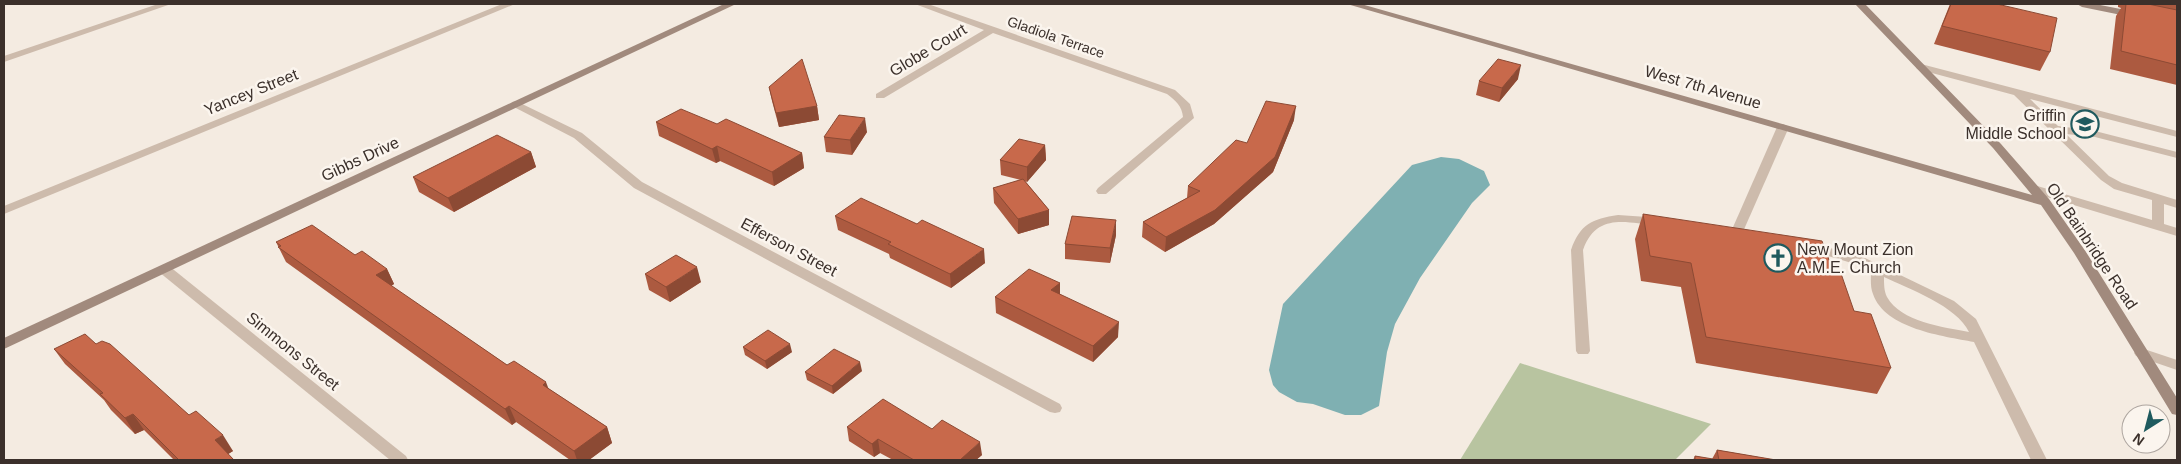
<svg xmlns="http://www.w3.org/2000/svg" width="2181" height="464" viewBox="0 0 2181 464" font-family="Arial,sans-serif">
<style>
.green{fill:#b8c4a0}
.water{fill:#7fb0b2}
.lines{fill:none;stroke-linecap:round;stroke-linejoin:round}
.lane{fill:#cdbbac;fill-rule:evenodd}
.street{fill:#cdbbac;fill-rule:evenodd}
.secondary{fill:#a18a7d;fill-rule:evenodd}
.wall{fill:#ac5a40}
.shaded-wall{fill:#8c4a34}
.building{fill:#c8694b;stroke:#8c4a34}
.labels{text-anchor:middle;dominant-baseline:central;stroke-width:5;stroke-linejoin:round;paint-order:stroke}
.far-street-label{font-size:14px;fill:#3b302b;stroke:#fbf5ee}
.street-label{font-size:16px;fill:#3b302b;stroke:#fbf5ee}
.poi-label{font-size:16px;fill:#3b302b;stroke:#fbf5ee;text-anchor:end}
</style>
<rect width="100%" height="100%" fill="#f4ebe1"/>
<path class="green" d="M1520,363L1711,424L1675,460H1460Z"/>
<path class="water" d="M1441,157L1459,159L1484,171L1490,185L1472,203L1420,278L1395,324L1387,352L1379,406L1361,415H1345L1313,404L1297,402L1279,392L1273,385L1269,370L1283,304L1412,165Z"/>
<g class="lines">
<g class="lane">
<path d="M1921,64L2177,131V137L2030,99L2058,126L2095,131L2177,152V158L2095,137L2066,134L2109,176L2122,183L2177,200V208L2164,204V224L2177,228V236L2030,192L2028,189L2030,186L2034,185L2152,220V200L2114,189L2101,180L2014,95L1917,69L1916,67Z"/>
<path d="M1783,124L1789,127L1742,234L1736,238L1732,237L1730,234L1777,127Z"/>
<path d="M1618,215L1662,218L1664,221C1651,235 1600,200 1583,250L1590,351L1588,354H1578L1576,351L1571,250C1580,224 1592,219 1618,215Z"/>
<path d="M1809,242L1865,258L1954,301L1976,319L2047,460H2031L1974,342C1943,336 1885,329 1873,294C1870,287 1871,278 1871,271L1855,264L1805,249L1803,246L1805,243ZM1884,277C1909,289 1957,306 1969,332C1943,327 1901,322 1887,297C1884,291 1884,284 1884,277Z"/>
</g>
<g class="street">
<path d="M158,4H171L4,62V56Z"/>
<path d="M502,4H515L4,214V206Z"/>
<path d="M915,4H928L1175,90L1190,104L1194,118L1106,194H1098L1096,191L1098,188L1183,117C1182,106 1176,101 1167,94L993,33L884,98H876V94L984,30Z"/>
<path d="M516,101L582,133L642,182L1060,404L1062,408L1060,412L1055,413L1050,412L634,188L574,138L512,106L511,104L512,102Z"/>
<path d="M164,265L169,266L406,456L408,460H390L159,272L157,269Z"/>
<path d="M2141,348L2177,360V370L2136,356L2134,353L2136,350Z"/>
</g>
<g class="secondary">
<path d="M724,4H736L4,349V338Z"/>
<path d="M1347,4H1361L2032,195L1993,148L1855,4H1865L2001,144L2049,199L2086,252L2177,398V415L2172,414L2074,253L2041,205Z"/>
<path d="M2077,4H2095L2136,12L2141,15L2136,18L2082,7Z"/>
</g>
</g>
<g class="wall">
<path d="M1950,4H1997L2050,52L2040,71L1934,44Z"/>
<path d="M2118,4H2177V85L2110,69L2116,16L2121,8L2118,7Z"/>
<path d="M1518,79L1499,102L1476,95L1479,81Z"/>
<path d="M769,87L817,106L819,120L779,127L772,101Z"/>
<path d="M1294,120L1273,172L1214,224L1165,252L1142,237L1143,222L1187,198L1188,186Z"/>
<path d="M656,122L717,124L802,153L804,168L774,186L720,161L716,163L659,136Z"/>
<path d="M867,132L852,155L826,152L824,137Z"/>
<path d="M1045,145L1046,160L1027,182L1025,181L1049,210V225L1018,234L994,203L993,188L1021,180L1001,175L1000,160Z"/>
<path d="M531,152L536,167L454,212L419,192L413,177Z"/>
<path d="M1643,214L1829,260L1854,311L1891,368L1877,394L1696,363L1681,287L1641,281L1635,239Z"/>
<path d="M835,216L985,263L951,288L890,258L889,254L838,230Z"/>
<path d="M1116,235L1110,263L1065,259V244Z"/>
<path d="M276,242L355,255L387,269L394,284L391,286L507,365L549,389L607,427L612,443L589,460H570L516,422L512,425L286,262Z"/>
<path d="M645,274L701,282L670,302L649,290Z"/>
<path d="M1060,283V294L1118,337L1093,362L996,313L995,297Z"/>
<path d="M96,344L189,415L233,451L228,454L234,460H174L144,430L135,434L111,410L104,400L65,364L54,349Z"/>
<path d="M743,347L792,352L767,369L745,355Z"/>
<path d="M862,371L833,394L807,380L805,372Z"/>
<path d="M847,427L932,429L982,455L976,460H893L880,453L874,457L849,441Z"/>
<path d="M1717,450L1776,460H1693L1695,456L1712,459Z"/>
</g>
<g class="shaded-wall">
<path d="M1521,65L1518,79L1499,102L1502,88Z"/>
<path d="M817,106L819,120L779,127L776,113Z"/>
<path d="M1296,106L1294,120L1273,172L1214,224L1165,252L1166,237Z"/>
<path d="M865,118L867,132L852,155L850,140Z"/>
<path d="M1045,145L1046,160L1027,182V167Z"/>
<path d="M717,146L720,161L716,163L712,149Z"/>
<path d="M531,152L536,167L454,212L448,198Z"/>
<path d="M802,153L804,168L774,186L772,172Z"/>
<path d="M1049,210V225L1018,234V219Z"/>
<path d="M1116,220V235L1110,263V248Z"/>
<path d="M984,249L985,263L951,288L950,274Z"/>
<path d="M697,267L701,282L670,302L666,287Z"/>
<path d="M387,269L394,284L383,290L376,275Z"/>
<path d="M1060,283V298L1051,290Z"/>
<path d="M1119,322L1118,337L1093,362V346Z"/>
<path d="M790,344L792,352L767,369L765,361Z"/>
<path d="M860,362L862,371L833,394L832,386Z"/>
<path d="M546,382L552,398L543,385Z"/>
<path d="M509,406L516,422L512,425L505,409Z"/>
<path d="M133,414L144,430L135,434L125,418Z"/>
<path d="M607,427L612,443L589,460H577L574,451Z"/>
<path d="M223,435L233,451L225,456L215,440Z"/>
<path d="M878,439L880,453L874,457L872,444Z"/>
<path d="M980,442L982,455L976,460H960Z"/>
</g>
<g class="building">
<path d="M1951,4H1997L2057,18L2050,52L1942,26Z"/>
<path d="M2126,4H2148L2177,10V65L2121,51Z"/>
<path d="M802,59L817,106L776,113L769,87Z"/>
<path d="M1498,59L1521,65L1502,88L1479,81Z"/>
<path d="M1266,101L1296,106L1275,157L1215,210L1166,237L1143,222L1200,191L1188,186L1236,140L1247,143Z"/>
<path d="M681,109L717,124L726,119L802,153L772,172L717,146L712,149L656,122Z"/>
<path d="M839,115L865,118L850,140L824,137Z"/>
<path d="M497,135L531,152L448,198L413,177Z"/>
<path d="M1019,139L1045,145L1027,167L1000,160Z"/>
<path d="M1023,179L1049,210L1018,219L993,188Z"/>
<path d="M861,198L917,224L922,220L984,249L950,274L888,244L891,242L835,216Z"/>
<path d="M1643,214L1822,241L1829,260L1837,262L1854,311L1871,314L1891,368L1706,337L1691,263L1650,256Z"/>
<path d="M1072,216L1116,220L1110,248L1065,244Z"/>
<path d="M312,225L355,255L362,251L387,269L376,275L507,365L514,361L546,382L543,385L607,427L574,451L509,406L505,409L278,247L281,246L276,242Z"/>
<path d="M676,255L697,267L666,287L645,274Z"/>
<path d="M1029,269L1060,283L1051,290L1119,322L1093,346L995,297Z"/>
<path d="M768,330L790,344L765,361L743,347Z"/>
<path d="M85,334L96,344L102,341L110,344L189,415L196,411L223,435L215,440L234,460H179L133,414L125,418L100,394L103,393L54,349Z"/>
<path d="M834,349L860,362L832,386L805,372Z"/>
<path d="M883,399L932,429L942,420L980,442L960,460H914L878,439L872,444L847,427Z"/>
<path d="M1717,450L1776,460H1719Z"/>
<path d="M1695,456L1719,460H1695Z"/>
</g>
<defs>
<g id="school-ring" transform="scale(1.4375)"><circle r="9.5" fill="#fbf5ee" stroke="#1f5a5e" stroke-width="1.5"/><path d="M0-5L7-2L0 1L-7-2ZM-4 1L0 2.5L4 1V4Q0 6-4 4Z" fill="#1f5a5e"/></g>
<g id="church-ring" transform="scale(1.4375)"><circle r="9.5" fill="#fbf5ee" stroke="#1f5a5e" stroke-width="1.5"/><path d="M-1.2-6h2.4v3.5h3.3v2.4h-3.3V6h-2.4V-.1h-3.3v-2.4h3.3Z" fill="#1f5a5e"/></g>
</defs>
<g fill-rule="evenodd">
<use href="#school-ring" x="2085" y="124"/>
<use href="#church-ring" x="1778" y="258"/>
</g>
<g class="labels">
<g class="far-street-label">
<text transform="translate(1056 37) rotate(19)">Gladiola Terrace</text>
</g>
<g class="street-label">
<text transform="translate(928 50) rotate(-31)">Globe Court</text>
<text transform="translate(1703 87) rotate(16)">West 7th Avenue</text>
<text transform="translate(251 92) rotate(-22)">Yancey Street</text>
<text transform="translate(360 159) rotate(-25)">Gibbs Drive</text>
<text transform="translate(2092 246) rotate(56)">Old Bainbridge Road</text>
<text transform="translate(789 247) rotate(28)">Efferson Street</text>
<text transform="translate(293 351) rotate(39)">Simmons Street</text>
</g>
<g class="poi-label">
<text x="2066" y="115">Griffin<tspan x="2066" dy="18">Middle School</tspan></text>
<text x="1797" y="249" text-anchor="start">New Mount Zion<tspan x="1797" dy="18">A.M.E. Church</tspan></text>
</g>
</g>
<rect width="2181" height="464" fill="none" stroke="#3b302b" stroke-width="10"/>
<g transform="translate(2146 429) rotate(216)"><circle r="24" fill="#fbf5ee" stroke="#aea6a0"/>
<path d="M0-4L9 19L0 12L-9 19Z" fill="#1f5a5e"/>
<text y="-8" font-size="14" font-weight="bold" text-anchor="middle" fill="#3b302b">N</text>
</g>
</svg>
